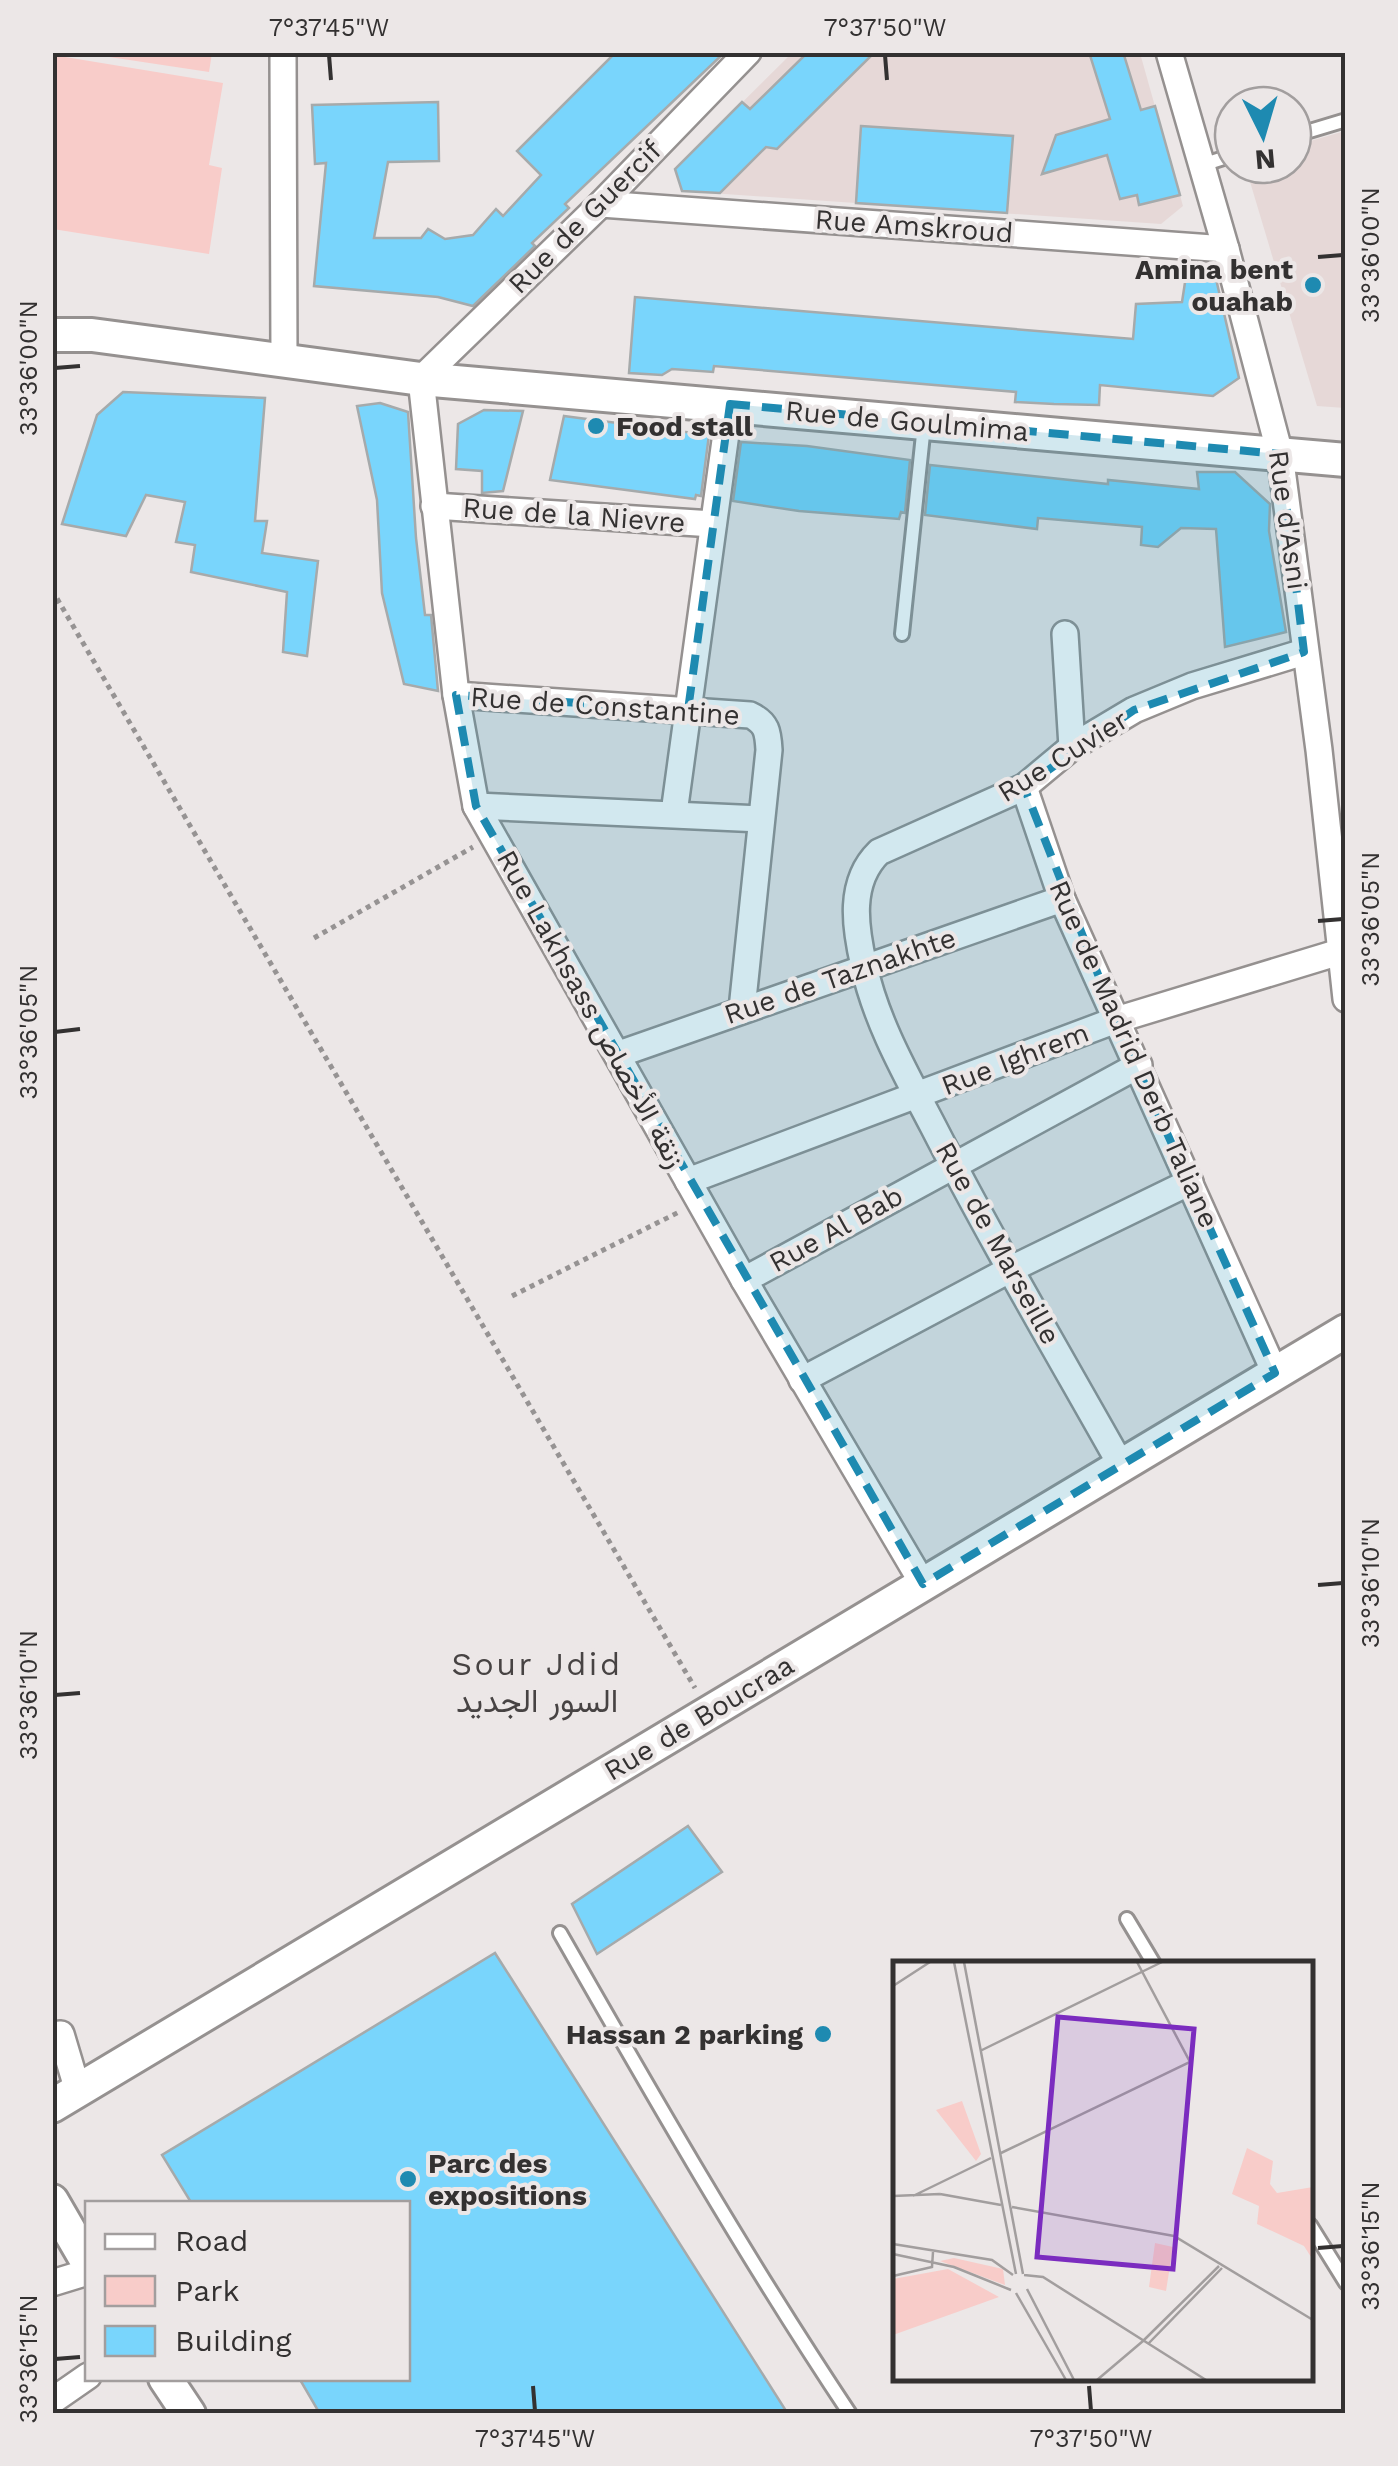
<svg xmlns="http://www.w3.org/2000/svg" width="1398" height="2466" viewBox="0 0 1398 2466" font-family="'Work Sans',Vazirmatn,sans-serif">
<style>
.built{fill:#e6d8d7}
.green{fill:#f8ccc9}
.building{fill:#79d5fc;stroke:#a6aaab;stroke-width:2.5}
.lines{fill:none;stroke-linecap:round;stroke-linejoin:round}
.service-casing{stroke:#959190;stroke-width:18}
.minor-casing{stroke:#959190;stroke-width:30}
.tertiary-casing{stroke:#959190;stroke-width:38}
.path{stroke:#969393;stroke-width:5;stroke-dasharray:5 5;stroke-linecap:butt}
.service{stroke:#fff;stroke-width:12}
.minor{stroke:#fff;stroke-width:25}
.tertiary{stroke:#fff;stroke-width:32}
.marked{fill:#1e8ab1;fill-opacity:0.2;stroke:#1e8ab1;stroke-width:8;stroke-dasharray:20 12;stroke-linejoin:round}
.ticks{fill:none;stroke:#333131;stroke-width:4}
.poi-dot{fill:#1e8ab1;stroke:#ece7e7;stroke-width:4}
.labels{text-anchor:middle;dominant-baseline:central;stroke-width:8;stroke-linejoin:round;paint-order:stroke}
.street-label{font-size:28px;fill:#333131;stroke:#ece7e7}
.poi-label{font-size:28px;font-weight:bold;fill:#333131;stroke:#ece7e7;text-anchor:end}
.quarter-label{font-size:32px;letter-spacing:2.5px;fill:#474343;stroke:#ece7e7}
.inset-road{fill:none;stroke:#a29e9e;stroke-width:2.5}
.view{fill:#7b2cbf;fill-opacity:0.15;stroke:#7b2cbf;stroke-width:5}
.inset-edge{fill:none;stroke:#333131;stroke-width:5}
.neatline{fill:none;stroke:#333131;stroke-width:4}
.ticks-label{font-size:25px;text-anchor:middle;fill:#333131}
</style>
<rect width="100%" height="100%" fill="#ece7e7"/>
<g class="built">
<path d="M792,53H1140L1183,206L1161,224L682,191L675,169Z"/>
<path d="M1345,131H1346L1345,408L1317,406L1245,165H1293V146Z"/>
</g>
<g class="green">
<path d="M83,53L212,52V53L209,72Z"/>
<path d="M53,55L223,83L209,165L222,168L209,254L53,229Z"/>
</g>
<g class="building">
<path d="M616,52H725L565,204L569,208L532,243L535,246L473,306L438,297L314,286L326,163L315,164L312,105L438,102L439,161L388,162L374,238H421L428,229L445,239L473,235L496,209L503,216L541,175L517,151Z"/>
<path d="M808,52H875L777,149L766,147L720,193L682,191L675,169L742,102L750,109Z"/>
<path d="M1089,52H1123L1141,110L1155,106L1180,195L1139,205L1137,195L1120,199L1107,155L1042,174L1056,135L1110,119Z"/>
<path d="M861,126L1013,136L1007,213L856,203Z"/>
<path d="M1188,263L1213,266L1239,378L1213,396L1100,385L1099,405L1054,404L1015,402L1016,392L714,366L713,372L672,369L662,375L629,373L635,297L1133,339L1136,304L1182,302Z"/>
<path d="M123,392L265,398L255,521H267L262,553L318,561L307,656L283,652L287,592L191,572L195,545L176,542L185,502L146,495L126,536L62,524L97,415Z"/>
<path d="M380,403L408,412L416,538L425,615H431L438,691L404,684L382,593L377,500L357,406Z"/>
<path d="M484,410L523,411L503,491L482,493V471L456,469L458,424Z"/>
<path d="M564,416L709,435L701,496L696,495L695,499L550,480Z"/>
<path d="M741,442L807,446L910,460L905,513L901,512L899,519L799,511L733,501Z"/>
<path d="M930,465L1108,484V480L1199,489L1197,472H1235L1270,504L1269,531L1286,632L1225,647L1216,529L1181,528L1158,547L1141,545L1142,527L1038,518L1037,529L925,515Z"/>
<path d="M688,1826L722,1872L597,1954L572,1904Z"/>
<path d="M495,1953L788,2414H320L299,2378H408V2204H192L162,2155Z"/>
</g>
<g class="lines">
<g class="service-casing">
<g id="service">
<path d="M1293,136L1346,120"/>
<path d="M1202,165L1233,155"/>
<path d="M902,634L924,425"/>
<path d="M1127,1919L1154,1964"/>
<path d="M560,1933C653,2096 746,2258 850,2414"/>
<path d="M1310,2225L1346,2283"/>
</g>
</g>
<g class="minor-casing">
<g id="minor">
<path d="M283,52L284,359"/>
<path d="M748,52L601,204L421,379L456,695L476,806L744,1280L923,1584"/>
<path d="M1169,52L1226,249L1280,454L1319,750L1346,999"/>
<path d="M601,204L1226,249"/>
<path d="M434,506L713,524"/>
<path d="M1065,634L1072,747"/>
<path d="M456,695L750,715C767,723 768,732 769,750L742,1009"/>
<path d="M1024,787L1062,899L1275,1373"/>
<path d="M476,806L761,819"/>
<path d="M674,813L730,404"/>
<path d="M619,1054L1062,899"/>
<path d="M688,1181L1116,1020L1346,950"/>
<path d="M744,1280L1139,1065"/>
<path d="M802,1380L1011,1269L1190,1182"/>
<path d="M1121,1465C1058,1353 992,1241 933,1126C907,1076 876,1022 864,966C855,927 848,882 879,852L1024,787L1072,747L1134,710L1192,686L1304,652"/>
<path d="M52,2035L61,2034L78,2091"/>
<path d="M52,2283L88,2272"/>
<path d="M52,2401L88,2376"/>
</g>
</g>
<g class="tertiary-casing">
<g id="tertiary">
<path d="M52,335H92L421,379L1346,460"/>
<path d="M52,2106L1346,1331"/>
<path d="M52,2201L88,2263"/>
<path d="M165,2378L189,2414"/>
</g>
</g>
<g class="path">
<path d="M52,590L695,1688"/>
<path d="M314,938L473,847"/>
<path d="M512,1296L679,1212"/>
</g>
<use href="#service" class="service"/>
<use href="#minor" class="minor"/>
<use href="#tertiary" class="tertiary"/>
</g>
<path class="marked" d="M730,404L1280,454L1304,652L1134,710L1024,787L1116,1020L1275,1373L923,1584L476,806L456,695L688,710Z"/>
<path class="ticks" d="M329,55L331,80M885,55L887,80M1318,257L1343,255M55,368L80,366M1318,921L1343,919M55,1032L80,1029M1318,1585L1343,1583M55,1695L80,1693M1318,2248L1343,2246M55,2359L80,2357M533,2386L535,2411M1089,2386L1091,2411"/>
<g class="poi-dot">
<circle cx="1313" cy="285" r="10"/>
<circle cx="596" cy="426" r="10"/>
<circle cx="823" cy="2034" r="10"/>
<circle cx="408" cy="2179" r="10"/>
</g>
<g class="labels">
<g class="street-label">
<text transform="translate(585 217) rotate(-45)">Rue de Guercif</text>
<text transform="translate(914 226) rotate(4)">Rue Amskroud</text>
<text transform="translate(907 421) rotate(5)">Rue de Goulmima</text>
<text transform="translate(574 515) rotate(4)">Rue de la Nievre</text>
<text transform="translate(1288 520) rotate(82)">Rue d'Asni</text>
<text transform="translate(605 706) rotate(4)">Rue de Constantine</text>
<text transform="translate(1063 756) rotate(-32)">Rue Cuvier</text>
<text transform="translate(840 976) rotate(-19)">Rue de Taznakhte</text>
<text transform="translate(591 1009) rotate(61)">Rue Lakhsass زنقة الأخصاص</text>
<text transform="translate(1134 1054) rotate(66)">Rue de Madrid Derb Taliane</text>
<text transform="translate(1015 1059) rotate(-21)">Rue Ighrem</text>
<text transform="translate(836 1229) rotate(-29)">Rue Al Bab</text>
<text transform="translate(998 1243) rotate(61)">Rue de Marseille</text>
<text transform="translate(699 1718) rotate(-31)">Rue de Boucraa</text>
</g>
<g class="poi-label">
<text x="1293" y="269">Amina bent<tspan x="1293" dy="32">ouahab</tspan></text>
<text x="616" y="426" text-anchor="start">Food stall</text>
<text x="803" y="2034">Hassan 2 parking</text>
<text x="428" y="2163" text-anchor="start">Parc des<tspan x="428" dy="32">expositions</tspan></text>
</g>
<g class="quarter-label">
<text x="537" y="1664">Sour Jdid<tspan x="537" dy="37">السور الجديد</tspan></text>
</g>
</g>
<g transform="translate(893 1961)">
<rect width="420" height="420" fill="#ece7e7"/>
<path d="M69,140L88,193L83,200L43,149ZM354,187L380,200L377,223L384,232L420,226V299L411,285L364,263L366,245L339,233ZM262,282L280,286L273,330L256,326ZM61,297L110,308L112,324L47,300ZM55,308L106,336L0,374V318Z" fill="#f8ccc9"/>
<path class="inset-road" d="M61,1L123,313M71,1L130,313M0,25L37,1M87,90L269,1M108,192L297,101L244,1M47,233L108,244M0,235L47,233M20,235L98,197M119,246L281,275L420,359M0,283L99,299L120,314M0,293L61,306L118,329M131,314L150,316L313,419M0,315L39,306L40,291M134,328L181,419M123,332L173,419M250,380L326,305M255,383L329,307M204,419L250,380"/>
<path class="view" d="M165,56L301,68L280,308L144,296Z"/>
<rect width="420" height="420" class="inset-edge"/>
</g>
<rect width="1398" height="2466" fill="none" stroke="#ece7e7" stroke-width="110"/>
<rect x="85" y="2201" width="325" height="180" fill="#ece7e7" stroke="#a29e9e" stroke-width="2.5"/>
<rect x="105" y="2234" width="50" height="15" fill="#ffffff" stroke="#a29e9e" stroke-width="2.5"/>
<text x="175" y="2251" font-size="30" fill="#333131">Road</text>
<rect x="105" y="2276" width="50" height="30" fill="#f8ccc9" stroke="#a29e9e" stroke-width="2.5"/>
<text x="175" y="2301" font-size="30" fill="#333131">Park</text>
<rect x="105" y="2326" width="50" height="30" fill="#79d5fc" stroke="#a29e9e" stroke-width="2.5"/>
<text x="175" y="2351" font-size="30" fill="#333131">Building</text>
<g transform="translate(1263 135) rotate(175)"><circle r="48" fill="#ece7e7" stroke="#a29e9e" stroke-width="2.5"/>
<path d="M0-8L18 38L0 25L-18 38Z" fill="#1e8ab1"/>
<text y="-15" font-size="28" font-weight="bold" text-anchor="middle" fill="#333131">N</text>
</g>
<rect x="55" y="55" width="1288" height="2356" class="neatline"/>
<g class="ticks-label">
<text x="329" y="36">7°37'45"W</text>
<text x="885" y="36">7°37'50"W</text>
<text transform="translate(1370 255) rotate(-90)" y="9">33°36'00"N</text>
<text transform="translate(28 368) rotate(-90)" y="9">33°36'00"N</text>
<text transform="translate(1370 919) rotate(-90)" y="9">33°36'05"N</text>
<text transform="translate(28 1032) rotate(-90)" y="9">33°36'05"N</text>
<text transform="translate(1370 1583) rotate(-90)" y="9">33°36'10"N</text>
<text transform="translate(28 1695) rotate(-90)" y="9">33°36'10"N</text>
<text transform="translate(1370 2246) rotate(-90)" y="9">33°36'15"N</text>
<text transform="translate(28 2359) rotate(-90)" y="9">33°36'15"N</text>
<text x="535" y="2447">7°37'45"W</text>
<text x="1091" y="2447">7°37'50"W</text>
</g>
</svg>
